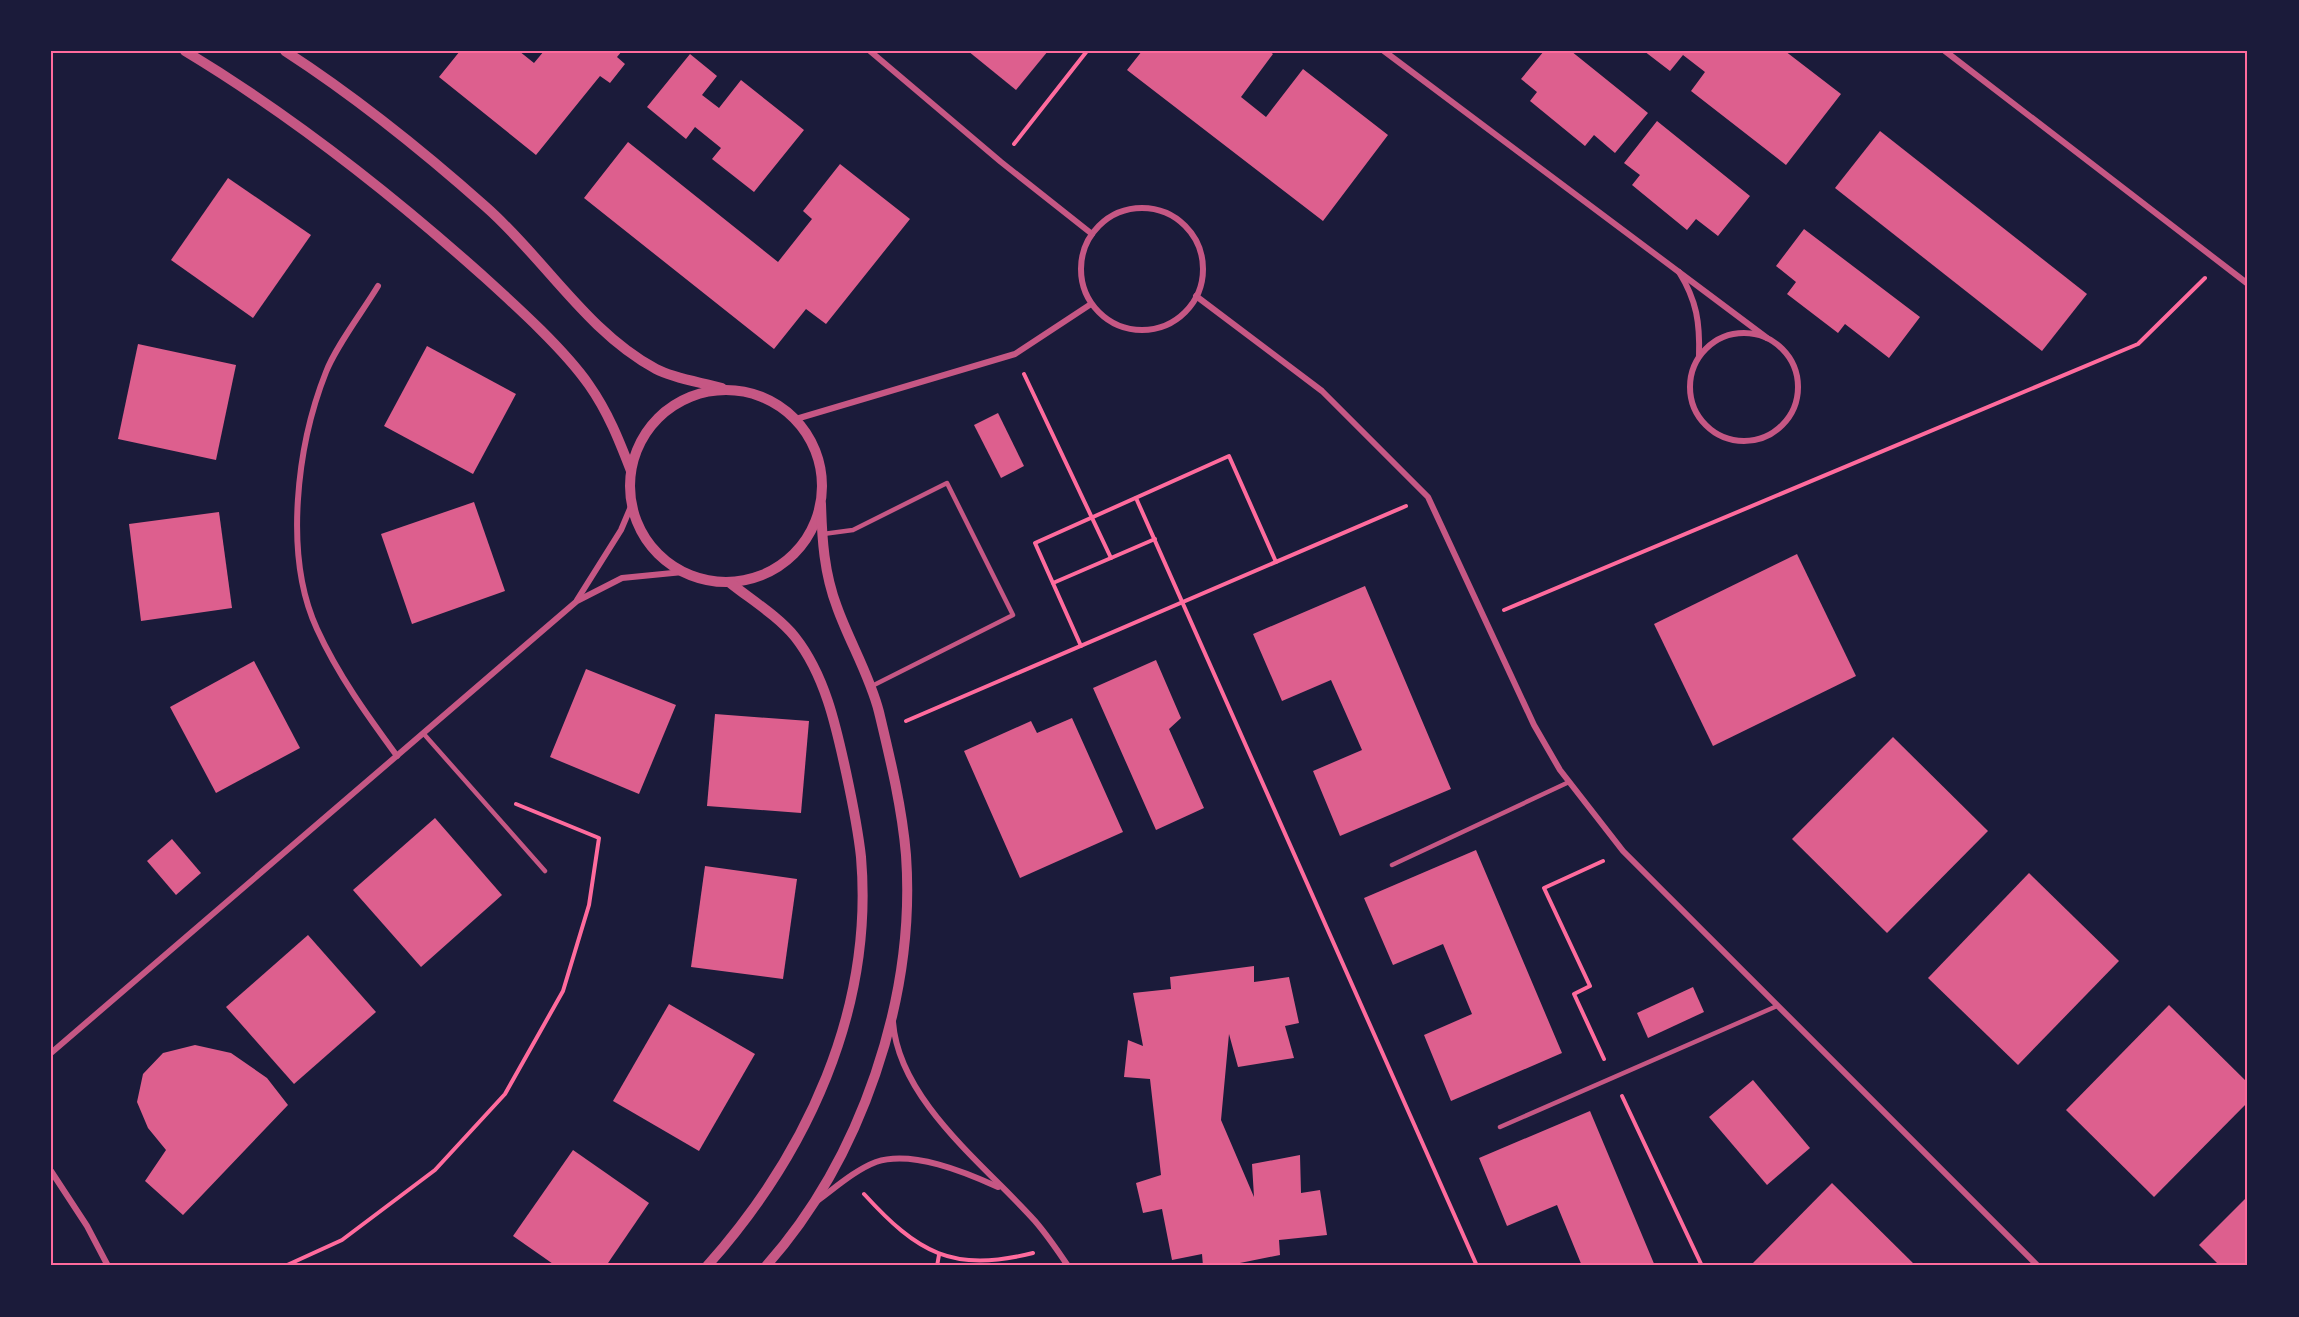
<svg xmlns="http://www.w3.org/2000/svg" width="2299" height="1317" viewBox="0 0 2299 1317" font-family="'Times New Roman',serif">
<style>
.building{fill:#dd5f8e}
.lines{fill:none;stroke-linecap:round;stroke-linejoin:round}
.path{stroke:#ff6b9d;stroke-width:4}
.service{stroke:#c65784;stroke-width:4.5}
.minor{stroke:#c65784;stroke-width:6}
.tertiary{stroke:#c65784;stroke-width:10}
.neatline{fill:none;stroke:#ff6b9d;stroke-width:2}
</style>
<rect width="100%" height="100%" fill="#1b1b3a"/>
<g class="building">
<path d="M460,51H519L534,63L544,51H622L617,57L625,64L610,83L600,76L536,155L439,77Z"/>
<path d="M968,51H1048L1016,90Z"/>
<path d="M1142,51H1269L1273,54L1241,97L1266,117L1303,69L1388,135L1323,221L1127,70Z"/>
<path d="M1544,51H1571L1648,113L1615,153L1594,135L1585,146L1530,101L1537,92L1521,79Z"/>
<path d="M1644,51H1785L1841,94L1786,165L1691,91L1705,72L1683,55L1670,71Z"/>
<path d="M690,54L717,76L702,95L719,108L741,80L804,130L754,192L712,159L721,148L695,127L686,139L647,107Z"/>
<path d="M1657,121L1750,196L1718,236L1696,219L1687,230L1632,185L1640,175L1624,163Z"/>
<path d="M1880,131L2087,294L2042,351L1835,188Z"/>
<path d="M628,142L778,262L812,219L803,211L840,164L910,219L826,324L806,309L774,349L584,198Z"/>
<path d="M228,178L311,235L253,318L171,260Z"/>
<path d="M1804,229L1920,317L1889,358L1845,324L1838,333L1787,294L1796,282L1776,266Z"/>
<path d="M138,344L236,365L216,460L118,439Z"/>
<path d="M427,346L516,394L473,474L384,426Z"/>
<path d="M998,413L1024,466L1001,478L974,425Z"/>
<path d="M474,502L505,591L412,624L381,534Z"/>
<path d="M219,512L232,608L141,621L129,524Z"/>
<path d="M1797,554L1856,676L1713,746L1654,624Z"/>
<path d="M1365,586L1451,789L1340,836L1313,771L1362,750L1331,680L1282,701L1253,634Z"/>
<path d="M1156,660L1181,718L1169,729L1204,808L1156,830L1093,688Z"/>
<path d="M254,661L300,748L216,793L170,707Z"/>
<path d="M586,669L676,705L639,794L550,757Z"/>
<path d="M715,714L809,721L801,813L707,806Z"/>
<path d="M1072,718L1123,832L1020,878L964,751L1031,721L1037,733Z"/>
<path d="M1893,737L1988,831L1887,933L1792,839Z"/>
<path d="M435,818L502,895L421,967L353,890Z"/>
<path d="M172,839L201,873L176,895L147,861Z"/>
<path d="M1476,850L1562,1053L1451,1101L1424,1035L1472,1014L1443,944L1393,965L1364,898Z"/>
<path d="M705,866L797,879L783,979L691,967Z"/>
<path d="M2029,873L2119,961L2018,1065L1928,978Z"/>
<path d="M308,935L376,1012L294,1084L226,1007Z"/>
<path d="M1254,966V982L1289,977L1299,1023L1285,1026L1294,1058L1238,1067L1229,1034L1221,1120L1254,1197L1252,1164L1300,1155L1301,1193L1320,1190L1327,1235L1279,1240L1280,1255L1225,1266H1203L1202,1254L1172,1260L1162,1209L1143,1213L1136,1183L1161,1175L1150,1079L1124,1077L1128,1040L1143,1046L1133,993L1171,989L1170,977Z"/>
<path d="M1693,987L1704,1012L1648,1038L1637,1013Z"/>
<path d="M669,1004L755,1054L699,1151L613,1101Z"/>
<path d="M2169,1005L2248,1083V1102L2154,1197L2066,1110Z"/>
<path d="M195,1045L231,1053L267,1078L288,1105L183,1215L145,1181L166,1150L148,1128L137,1102L143,1074L163,1053Z"/>
<path d="M1753,1080L1810,1148L1767,1185L1709,1117Z"/>
<path d="M1590,1111L1655,1266H1582L1557,1205L1507,1226L1479,1158Z"/>
<path d="M573,1150L649,1203L606,1266H556L513,1236Z"/>
<path d="M1832,1183L1916,1266H1750Z"/>
<path d="M2248,1196V1266H2220L2199,1245Z"/>
</g>
<g class="lines">
<g class="path">
<path d="M1014,144L1087,51"/>
<path d="M1024,374L1111,558"/>
<path d="M1136,498L1477,1266"/>
<path d="M1053,583L1155,539"/>
<path d="M1504,610L2138,344L2205,278"/>
<path d="M1081,646L1035,543L1229,456L1276,562"/>
<path d="M906,721L1406,506"/>
<path d="M1603,861L1544,888L1590,986L1574,994L1604,1059"/>
<path d="M1622,1096L1702,1266"/>
<path d="M864,1194C918,1253 952,1273 1033,1253"/>
<path d="M285,1266L342,1240L435,1170L505,1094L563,991L589,905L599,838L516,804"/>
<path d="M937,1266L939,1255"/>
</g>
<g class="service">
<path d="M823,534L853,530L947,483L1013,615L872,686"/>
<path d="M423,733L545,871"/>
<path d="M1392,865L1569,782"/>
<path d="M1500,1127L1777,1006"/>
</g>
<g class="minor">
<path d="M870,51L1001,162L1092,234"/>
<path d="M1384,51L1767,338"/>
<path d="M1945,51L2248,284"/>
<circle cx="1142" cy="269" r="61"/>
<path d="M1679,272C1697,301 1700,323 1699,356"/>
<path d="M378,286C363,311 336,346 326,372C297,445 283,556 317,629C338,675 367,715 397,756"/>
<path d="M1196,296L1322,391L1428,497L1534,725L1560,770L1623,851L2038,1266"/>
<circle cx="1744" cy="387" r="54"/>
<path d="M796,419L1015,354L1091,304"/>
<path d="M577,600L621,530L632,504"/>
<path d="M893,1022C899,1101 986,1166 1035,1221C1047,1235 1058,1251 1068,1266"/>
<path d="M51,1053L577,601L622,578L683,572"/>
<path d="M51,1171L87,1226L108,1266"/>
<path d="M817,1201C835,1188 855,1170 876,1162C912,1150 965,1172 998,1187"/>
</g>
<g class="tertiary">
<path d="M185,51C291,115 389,192 482,275C515,305 564,349 589,385C608,412 619,440 631,471"/>
<path d="M285,51C356,97 423,151 486,207C544,258 587,332 656,369C675,379 701,382 722,388"/>
<circle cx="726" cy="486" r="96"/>
<path d="M707,1266C807,1154 874,1010 861,857C858,829 852,800 846,772C836,726 825,675 795,637C778,616 750,599 729,582"/>
<path d="M766,1266C861,1159 916,998 906,855C902,807 890,758 879,712C870,676 849,641 837,607C824,573 822,539 821,504"/>
</g>
</g>
<rect width="2299" height="1317" fill="none" stroke="#1b1b3a" stroke-width="105"/>
<rect x="52" y="52" width="2194" height="1212" class="neatline"/>
</svg>
